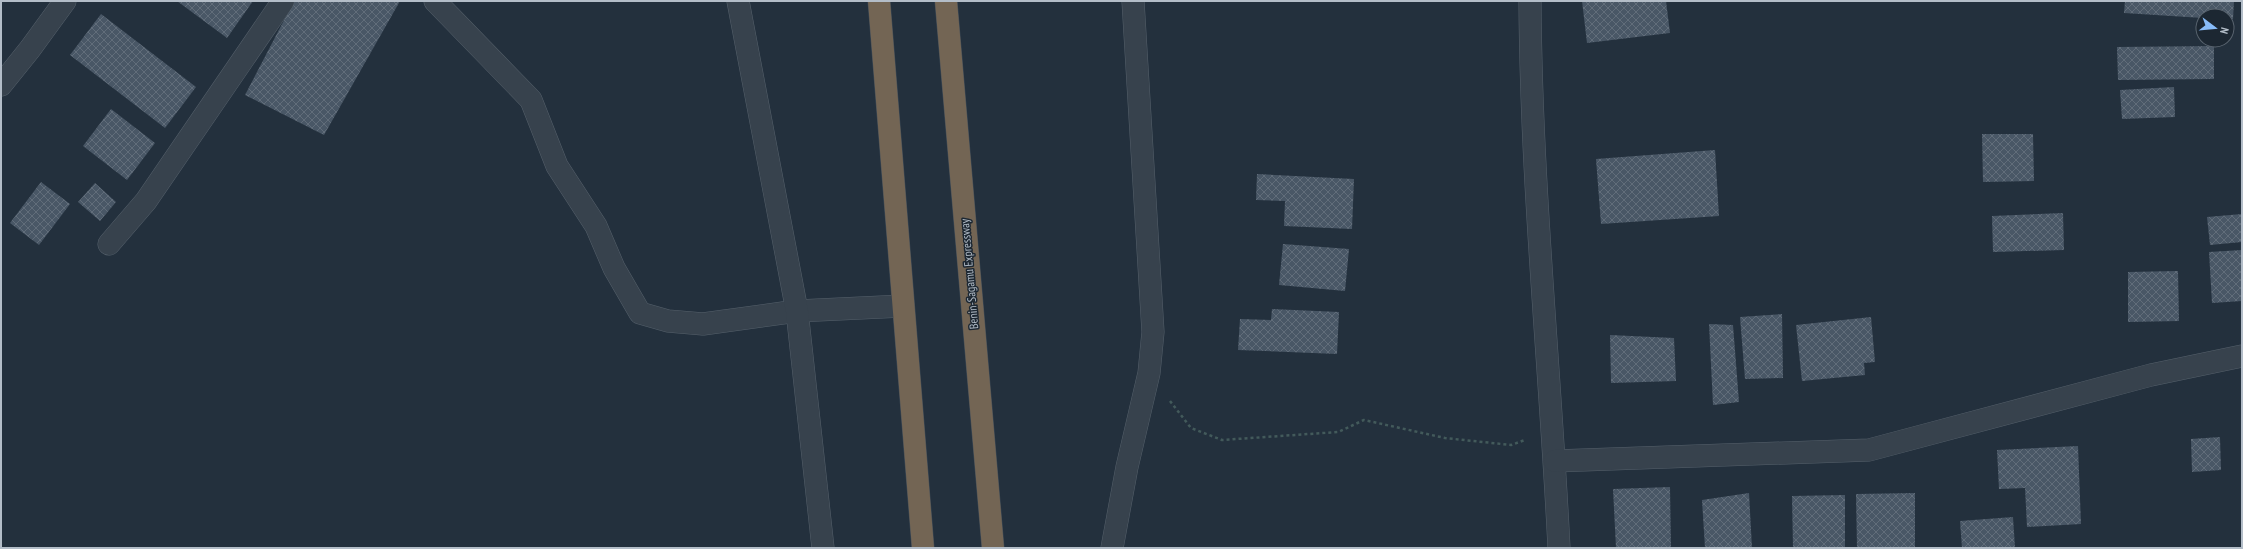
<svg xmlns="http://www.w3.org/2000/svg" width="2243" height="549" viewBox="0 0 2243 549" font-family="'PT Sans Narrow',sans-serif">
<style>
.building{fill:url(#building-cross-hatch)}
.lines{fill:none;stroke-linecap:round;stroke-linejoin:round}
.minor-casing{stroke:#55606b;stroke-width:23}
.highway-casing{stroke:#424d58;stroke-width:23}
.path{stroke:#435a5b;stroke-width:2.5;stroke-dasharray:3 3;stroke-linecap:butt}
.minor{stroke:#37424d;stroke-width:22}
.highway{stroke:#736554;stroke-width:22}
.labels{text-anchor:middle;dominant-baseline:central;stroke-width:3;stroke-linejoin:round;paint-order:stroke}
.street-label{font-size:12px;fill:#b3bdc8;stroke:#1c2732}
</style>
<defs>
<pattern id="building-cross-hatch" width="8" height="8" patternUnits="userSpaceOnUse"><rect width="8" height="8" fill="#495766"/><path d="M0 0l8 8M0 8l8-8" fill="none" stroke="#616d7a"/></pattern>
</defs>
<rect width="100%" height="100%" fill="#23303d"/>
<g class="building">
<path d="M177,1H253L227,38Z"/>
<path d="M294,1H400L324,135L245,95Z"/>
<path d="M1582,1H1666L1670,33L1587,43Z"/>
<path d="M2125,1H2234L2233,19H2227V16H2203V18L2124,13Z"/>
<path d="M101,14L196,87L165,128L70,55Z"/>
<path d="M2214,46V79L2118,80L2117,47Z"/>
<path d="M2174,87L2175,117L2122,119L2120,90Z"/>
<path d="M111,109L155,143L127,180L83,146Z"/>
<path d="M1982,134H2033L2034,181L1983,182Z"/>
<path d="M1715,150L1719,216L1601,224L1596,159Z"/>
<path d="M1257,174L1354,179L1352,229L1284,226L1285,201L1256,200Z"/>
<path d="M41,182L70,204L39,245L10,223Z"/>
<path d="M95,183L116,202L100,221L78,202Z"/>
<path d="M2063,213L2064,250L1993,252L1992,216Z"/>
<path d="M2242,214V242L2210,245L2207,217Z"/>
<path d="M1283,244L1349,249L1345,291L1279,285Z"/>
<path d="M2242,250V301L2212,303L2209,252Z"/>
<path d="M2178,271L2179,321L2128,322V272Z"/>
<path d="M1272,309L1339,312L1337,354L1238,350L1240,319L1271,320Z"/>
<path d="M1782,314L1783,378L1745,379L1740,317Z"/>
<path d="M1871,317L1875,362L1864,363L1865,375L1802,381L1796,325Z"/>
<path d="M1709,324L1733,325L1739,402L1713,405Z"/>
<path d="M1610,335L1674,338L1676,381L1611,383Z"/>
<path d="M2220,437L2221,470L2192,472L2191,439Z"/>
<path d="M2078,446L2081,524L2027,527L2025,488L1999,489L1997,450Z"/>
<path d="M1670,487L1671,548H1616L1613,489Z"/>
<path d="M1749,493L1752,548H1705L1702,500Z"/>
<path d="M1915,493V548H1857L1856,494Z"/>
<path d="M1845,495V548H1793L1792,496Z"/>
<path d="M2013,517L2015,548H1962L1960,521Z"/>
</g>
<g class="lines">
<g class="minor-casing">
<g id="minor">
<path d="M435,1L531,100L557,166L596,226L614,268L640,313L668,321L703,324L797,311L903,306"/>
<path d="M738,1L797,311L823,548"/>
<path d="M1530,1C1531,183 1550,366 1559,548"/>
<path d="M1,85L30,49L65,1"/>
<path d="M109,244L146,201L283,1"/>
<path d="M1555,461L1869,450L2151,375L2242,356"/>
<path d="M1112,548L1127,467L1149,373L1153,332L1133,1"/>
</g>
</g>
<g class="highway-casing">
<g id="highway">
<path d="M879,1L923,548"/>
<path d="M946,1L993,548"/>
</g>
</g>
<path class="path" d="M1170,401L1191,428L1222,440L1338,432L1364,420L1445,438L1511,445L1525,440"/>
<use href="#minor" class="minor"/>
<use href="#highway" class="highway"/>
</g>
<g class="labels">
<g class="street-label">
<text transform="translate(969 274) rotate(-95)">Benin-Sagamu Expressway</text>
</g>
</g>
<rect width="2243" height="549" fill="none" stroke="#b3bdc8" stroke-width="4"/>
<g transform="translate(2215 28) rotate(106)"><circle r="19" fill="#1c2732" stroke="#58636e"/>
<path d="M0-3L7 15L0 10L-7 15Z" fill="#87bbf9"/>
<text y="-6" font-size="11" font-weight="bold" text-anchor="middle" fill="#b3bdc8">N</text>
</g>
</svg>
